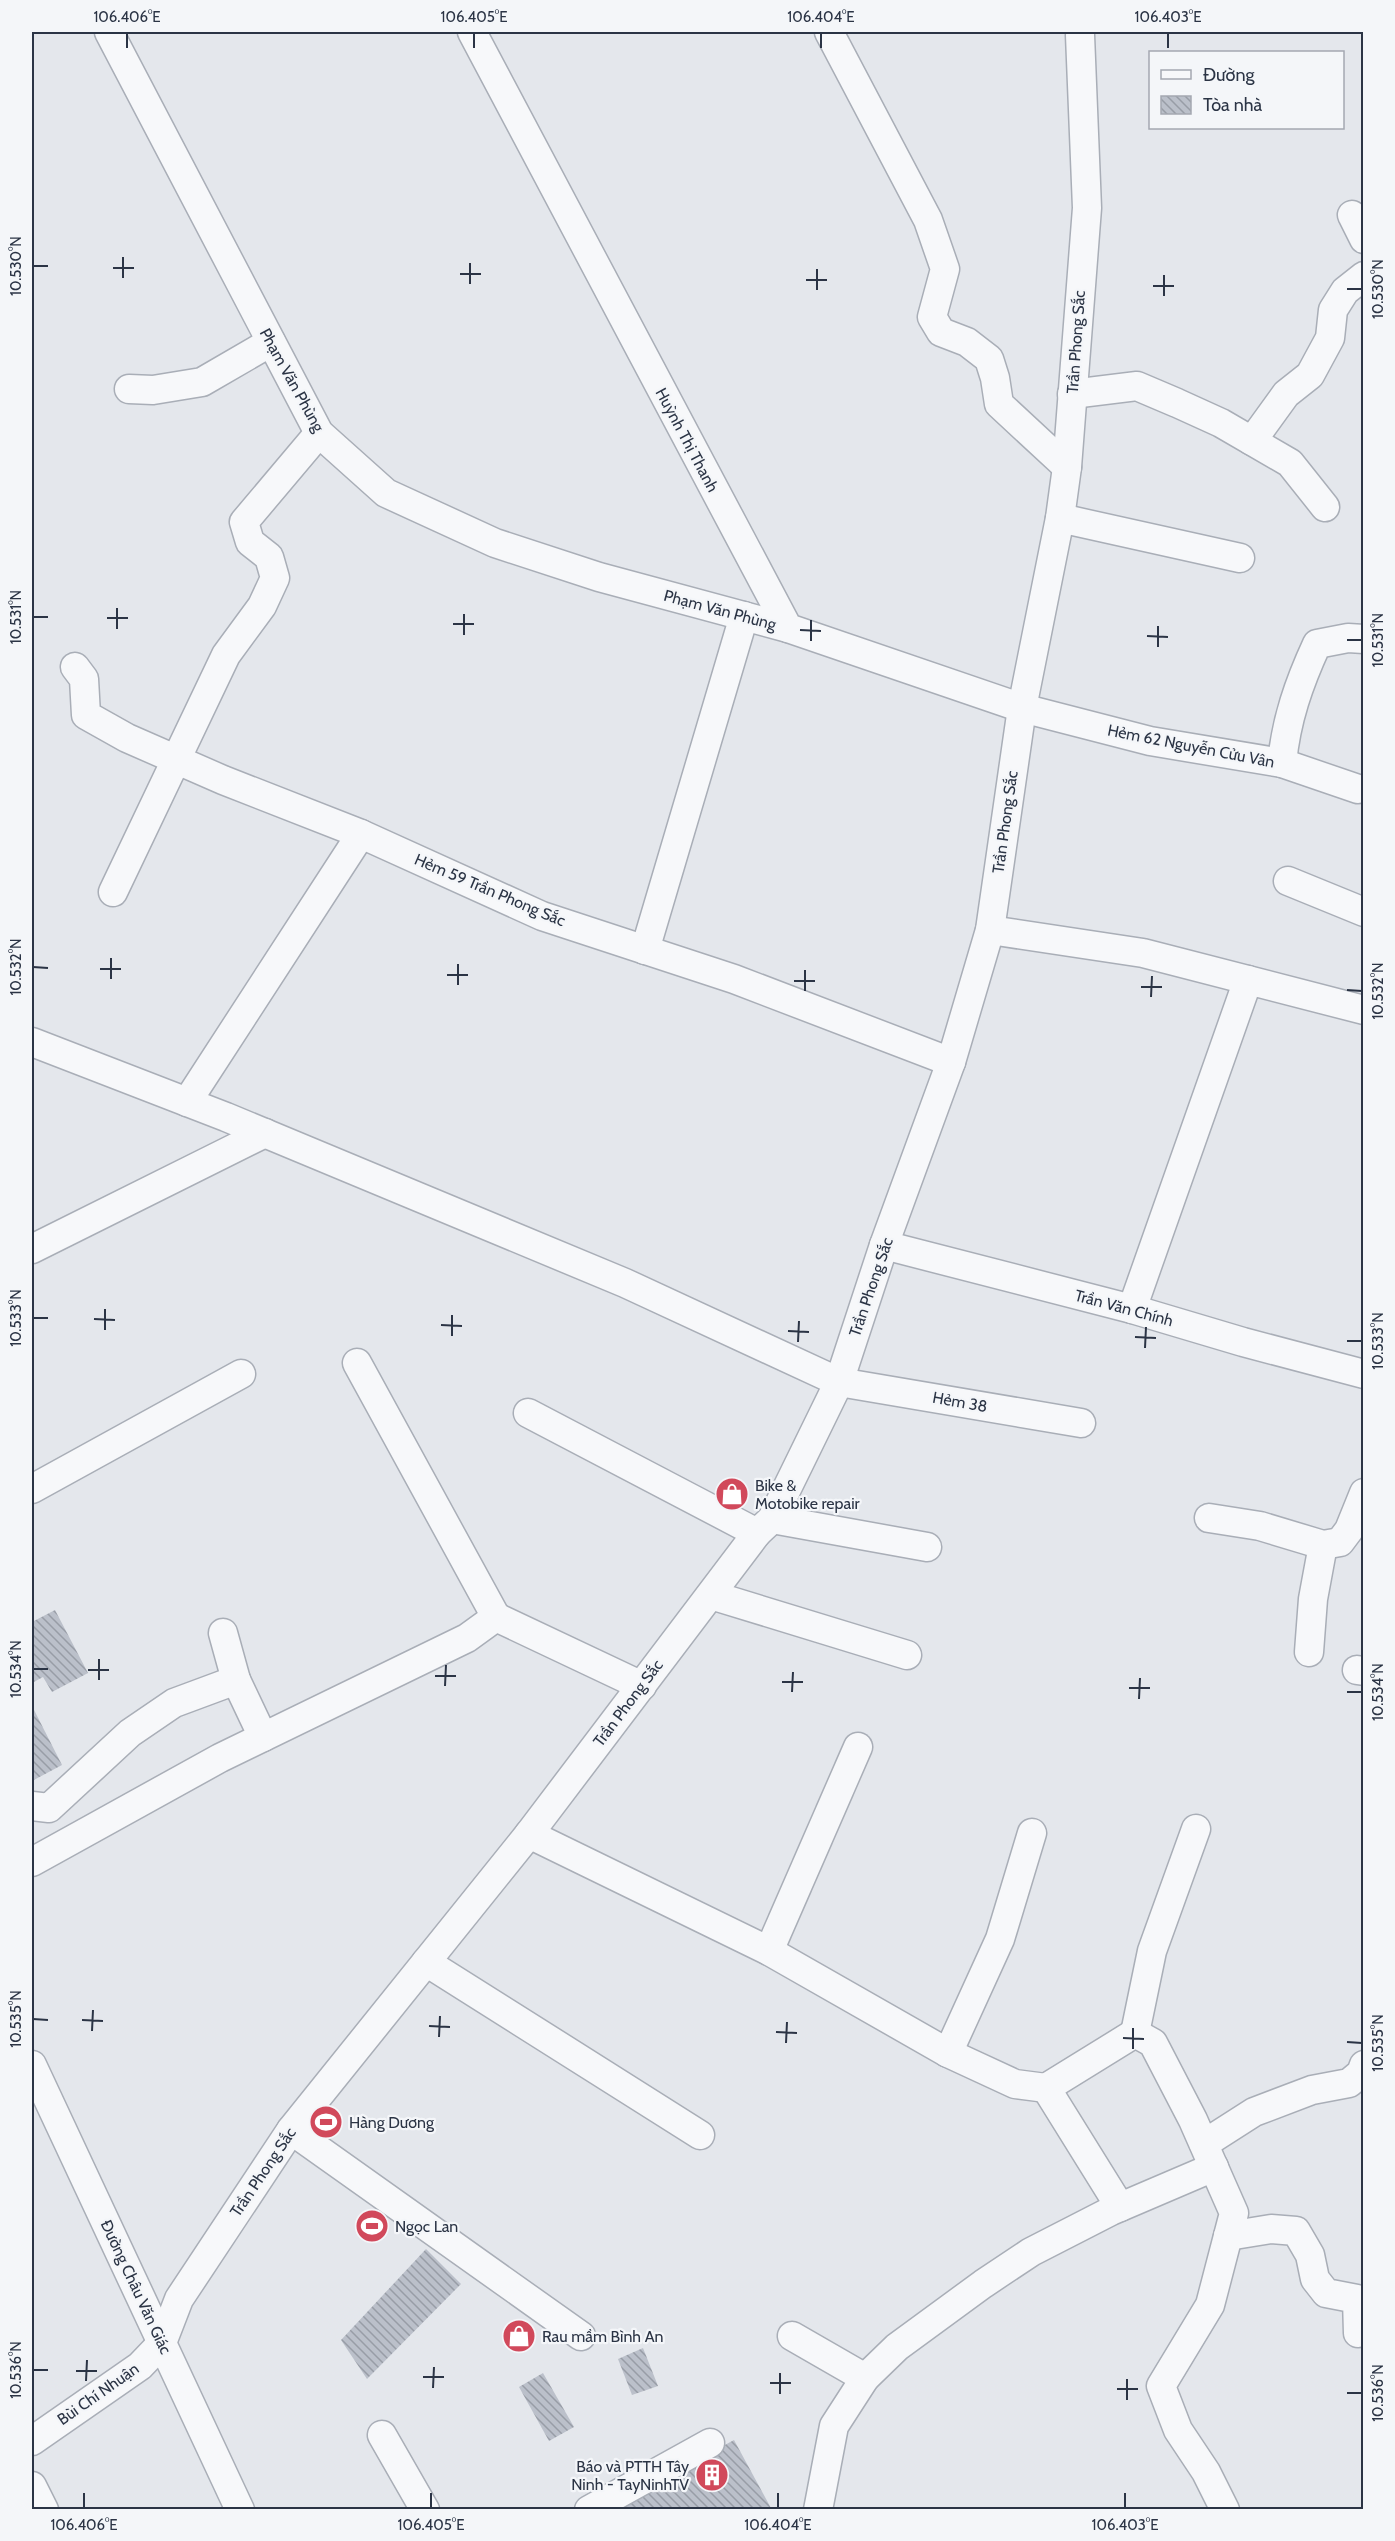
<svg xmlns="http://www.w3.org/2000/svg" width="1395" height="2541" viewBox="0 0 1395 2541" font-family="Cabin,sans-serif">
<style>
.building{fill:url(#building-back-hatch)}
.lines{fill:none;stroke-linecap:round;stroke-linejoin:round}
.minor-casing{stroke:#a9aeb7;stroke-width:31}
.minor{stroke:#f7f8fa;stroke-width:28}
.ticks{fill:none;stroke:#2b3445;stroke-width:2}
.labels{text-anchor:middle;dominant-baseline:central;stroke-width:4.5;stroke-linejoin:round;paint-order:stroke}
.street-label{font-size:16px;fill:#2b3445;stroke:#f4f6f9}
.poi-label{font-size:16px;fill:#2b3445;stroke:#f4f6f9;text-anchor:start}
.neatline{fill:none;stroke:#2b3445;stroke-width:2}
.ticks-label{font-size:15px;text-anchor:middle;fill:#2b3445}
</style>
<defs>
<pattern id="building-back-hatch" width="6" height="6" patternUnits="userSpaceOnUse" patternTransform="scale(1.5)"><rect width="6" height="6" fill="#bbc0ca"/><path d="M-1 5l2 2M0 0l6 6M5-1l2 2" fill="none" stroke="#989da6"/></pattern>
</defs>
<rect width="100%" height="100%" fill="#e4e7ec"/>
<g class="building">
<path d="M55,1610L88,1673L52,1692L43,1677L32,1683V1622Z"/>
<path d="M32,1706L62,1765L32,1781Z"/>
<path d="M426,2249L461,2284L367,2379L341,2340Z"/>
<path d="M643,2348L658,2386L632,2395L618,2359Z"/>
<path d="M543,2373L574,2427L549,2441L519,2387Z"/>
<path d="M734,2440L772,2510H605Z"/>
</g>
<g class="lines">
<g class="minor-casing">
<g id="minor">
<path d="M109,32L319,433L386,493L495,543L599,577L788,628"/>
<path d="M472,32L788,628L1022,708L1150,741L1282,763L1358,789"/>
<path d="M829,32L928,220L945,269L932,317L941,332L967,342L989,359L995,378L999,404L1067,467"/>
<path d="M1352,215L1364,239"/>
<path d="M129,389L153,390L202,382L271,342"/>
<path d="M1072,394L1137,386L1177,403L1221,423L1290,463L1325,507"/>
<path d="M1252,441L1286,394L1310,375L1330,338L1333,310L1345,291L1364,276"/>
<path d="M1060,518L1240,558"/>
<path d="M75,667L84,679L86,715L127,738L223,780L361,834L542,916L734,979L951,1062"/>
<path d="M1282,763C1286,720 1299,683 1317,644L1348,638L1364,639"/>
<path d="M1288,881L1364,912"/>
<path d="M113,892L226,655L262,606L275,578L269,557L250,542L244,522L319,433"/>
<path d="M990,930L1143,953L1364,1010"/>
<path d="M645,950L744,616"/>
<path d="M32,1042L226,1117L625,1283L839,1382L1081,1423"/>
<path d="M187,1102L361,834"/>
<path d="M884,1245L1132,1309L1243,1342L1364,1374"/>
<path d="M32,1249L265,1133"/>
<path d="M1132,1309L1248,980"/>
<path d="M357,1363L496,1617"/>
<path d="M528,1413L757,1533"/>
<path d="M32,1489L241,1374"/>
<path d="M1209,1518L1260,1526L1323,1545L1340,1542L1349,1530L1364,1493"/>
<path d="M772,1519L927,1547"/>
<path d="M711,1595L907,1655"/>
<path d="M1309,1652L1313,1599L1323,1545"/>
<path d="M1357,1670L1364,1671"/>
<path d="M236,1680L263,1737"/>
<path d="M32,1806L49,1808L130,1733L174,1703L236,1680L223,1633"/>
<path d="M529,1834L769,1951L948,2053L1015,2084L1046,2088"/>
<path d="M32,1862L220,1758L467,1638L496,1617L642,1686"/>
<path d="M769,1951L858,1747"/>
<path d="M426,1962L700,2135"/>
<path d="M1135,2033L1152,1951L1196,1829"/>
<path d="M948,2053L1000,1939L1032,1833"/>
<path d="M32,2065L240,2510"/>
<path d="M1046,2088L1135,2033L1153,2043L1193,2120L1234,2213L1210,2305L1161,2386L1178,2430L1206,2472L1225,2510"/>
<path d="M1046,2088L1120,2207"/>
<path d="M291,2130L581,2336"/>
<path d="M1204,2144L1254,2112L1312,2090L1349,2083L1361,2073L1364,2065"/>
<path d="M1228,2236L1271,2229L1296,2231L1310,2255L1315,2279L1326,2293L1357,2299L1358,2333"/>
<path d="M792,2336L865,2378"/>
<path d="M382,2435L425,2510"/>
<path d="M32,2441L140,2366L162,2343L179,2299L291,2130L529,1834L757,1533L772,1519L839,1382L884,1245L951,1062L990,930L1022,708L1060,518L1067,467L1087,208L1080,35"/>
<path d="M32,2486L44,2510"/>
<path d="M589,2510L710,2443"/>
<path d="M818,2510L834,2426L865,2378L897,2347L983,2284L1031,2252L1111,2211L1214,2167"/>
</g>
</g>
<use href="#minor" class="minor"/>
</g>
<path class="ticks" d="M127,48V33M474,48V33M821,48V33M1168,48V33M33,266H48M113,268H134M460,274H481M123,278V257M806,280H827M470,284V263M1153,286H1174M1347,289H1362M817,290V269M1164,296V275M33,617H48M107,618H128M453,624H474M117,629V608M800,630L821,631M464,635V614M1147,636L1168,637M1347,640H1362M811,641V620M1158,647V626M33,967L48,968M100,969H121M447,975H468M111,979V958M794,981H815M458,985V964M1141,987H1162M1347,990L1362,991M805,991V970M1151,997L1152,976M33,1318H48M94,1319L115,1320M441,1325L462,1326M105,1330V1309M788,1331L809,1332M452,1336V1315M1135,1337L1156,1338M1347,1341H1362M798,1342L799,1321M1145,1348L1146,1327M33,1669H48M88,1670H109M435,1676H456M99,1680V1659M782,1682H803M445,1686L446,1665M1129,1688H1150M792,1692L793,1672M1347,1692H1362M1139,1699L1140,1678M33,2019L48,2020M82,2020L103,2021M429,2026L450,2027M92,2031L93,2010M776,2032L797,2033M439,2037L440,2016M1123,2038L1144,2039M1347,2042L1362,2043M786,2043L787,2022M1133,2049V2028M33,2370H48M76,2371H97M423,2377H444M86,2381L87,2360M770,2383H791M433,2388L434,2367M1117,2389H1138M1347,2393H1362M780,2394V2373M1127,2400V2379M84,2508V2493M431,2508V2493M778,2508V2493M1125,2508V2493"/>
<defs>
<g id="shop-disc" transform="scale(1.725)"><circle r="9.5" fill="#d1495b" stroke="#f4f6f9"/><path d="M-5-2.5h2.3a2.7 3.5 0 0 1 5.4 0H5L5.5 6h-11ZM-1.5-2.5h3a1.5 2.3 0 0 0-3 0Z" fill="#fff"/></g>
<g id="stadium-disc" transform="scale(1.725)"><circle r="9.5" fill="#d1495b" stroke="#f4f6f9"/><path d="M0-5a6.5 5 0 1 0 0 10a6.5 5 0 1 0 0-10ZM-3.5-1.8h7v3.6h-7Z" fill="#fff"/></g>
<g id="building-disc" transform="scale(1.725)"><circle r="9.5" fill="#d1495b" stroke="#f4f6f9"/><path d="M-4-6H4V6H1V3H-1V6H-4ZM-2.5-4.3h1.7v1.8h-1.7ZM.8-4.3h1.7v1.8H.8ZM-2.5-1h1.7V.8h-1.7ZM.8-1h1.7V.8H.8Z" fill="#fff"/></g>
</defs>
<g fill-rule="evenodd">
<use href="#shop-disc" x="732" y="1494"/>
<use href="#stadium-disc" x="326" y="2122"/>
<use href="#stadium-disc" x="372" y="2226"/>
<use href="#shop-disc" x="519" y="2336"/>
<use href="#building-disc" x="712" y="2475"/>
</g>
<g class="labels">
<g class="street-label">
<text transform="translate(1076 342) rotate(-86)">Trần Phong Sắc</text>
<text transform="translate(292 380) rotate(61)">Phạm Văn Phùng</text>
<text transform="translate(687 440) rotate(62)">Huỳnh Thị Thanh</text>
<text transform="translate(720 610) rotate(15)">Phạm Văn Phùng</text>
<text transform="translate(1191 746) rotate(11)">Hẻm 62 Nguyễn Cửu Vân</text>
<text transform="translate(1005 822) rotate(-82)">Trần Phong Sắc</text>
<text transform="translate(490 890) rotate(23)">Hẻm 59 Trần Phong Sắc</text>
<text transform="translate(871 1287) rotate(-71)">Trần Phong Sắc</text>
<text transform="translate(1124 1308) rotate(15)">Trần Văn Chính</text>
<text transform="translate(960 1402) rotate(10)">Hẻm 38</text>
<text transform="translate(628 1703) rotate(-53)">Trần Phong Sắc</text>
<text transform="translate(263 2172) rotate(-56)">Trần Phong Sắc</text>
<text transform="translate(136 2287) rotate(65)">Đường Châu Văn Giác</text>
<text transform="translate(98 2394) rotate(-35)">Bùi Chí Nhuận</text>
</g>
<g class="poi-label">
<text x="755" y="1485">Bike &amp;<tspan x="755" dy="18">Motobike repair</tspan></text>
<text x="349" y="2122">Hàng Dương</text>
<text x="395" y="2226">Ngọc Lan</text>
<text x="542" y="2336">Rau mầm Bình An</text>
<text x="689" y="2466" text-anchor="end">Báo và PTTH Tây<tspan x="689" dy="18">Ninh - TayNinhTV</tspan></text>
</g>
</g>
<rect width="1395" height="2541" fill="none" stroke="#f4f6f9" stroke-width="66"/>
<rect x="1149" y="51" width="195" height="78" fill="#f4f6f9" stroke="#a4a8b1" stroke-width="1.5"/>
<rect x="1161" y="70" width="30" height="9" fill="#f7f8fa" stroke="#a4a8b1" stroke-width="1.5"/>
<text x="1203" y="81" font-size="18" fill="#2b3445">Đường</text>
<rect x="1161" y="96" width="30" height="18" fill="url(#building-back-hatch)" stroke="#a4a8b1" stroke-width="1.5"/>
<text x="1203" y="111" font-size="18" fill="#2b3445">Tòa nhà</text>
<rect x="33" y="33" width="1329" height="2475" class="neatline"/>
<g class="ticks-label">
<text x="127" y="22">106.406°E</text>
<text x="474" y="22">106.405°E</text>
<text x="821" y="22">106.404°E</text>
<text x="1168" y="22">106.403°E</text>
<text transform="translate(16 266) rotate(-90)" y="5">10.530°N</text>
<text transform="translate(1378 289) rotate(-90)" y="5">10.530°N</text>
<text transform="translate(16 617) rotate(-90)" y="5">10.531°N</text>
<text transform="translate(1378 640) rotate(-90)" y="5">10.531°N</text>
<text transform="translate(16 967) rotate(-90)" y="5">10.532°N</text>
<text transform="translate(1378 991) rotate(-90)" y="5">10.532°N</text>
<text transform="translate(16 1318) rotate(-90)" y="5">10.533°N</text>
<text transform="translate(1378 1341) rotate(-90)" y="5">10.533°N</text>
<text transform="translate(16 1669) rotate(-90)" y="5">10.534°N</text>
<text transform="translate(1378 1692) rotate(-90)" y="5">10.534°N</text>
<text transform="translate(16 2019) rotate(-90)" y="5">10.535°N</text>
<text transform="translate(1378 2043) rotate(-90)" y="5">10.535°N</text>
<text transform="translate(16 2370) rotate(-90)" y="5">10.536°N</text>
<text transform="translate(1378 2393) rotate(-90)" y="5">10.536°N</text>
<text x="84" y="2530">106.406°E</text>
<text x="431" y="2530">106.405°E</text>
<text x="778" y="2530">106.404°E</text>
<text x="1125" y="2530">106.403°E</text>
</g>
</svg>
